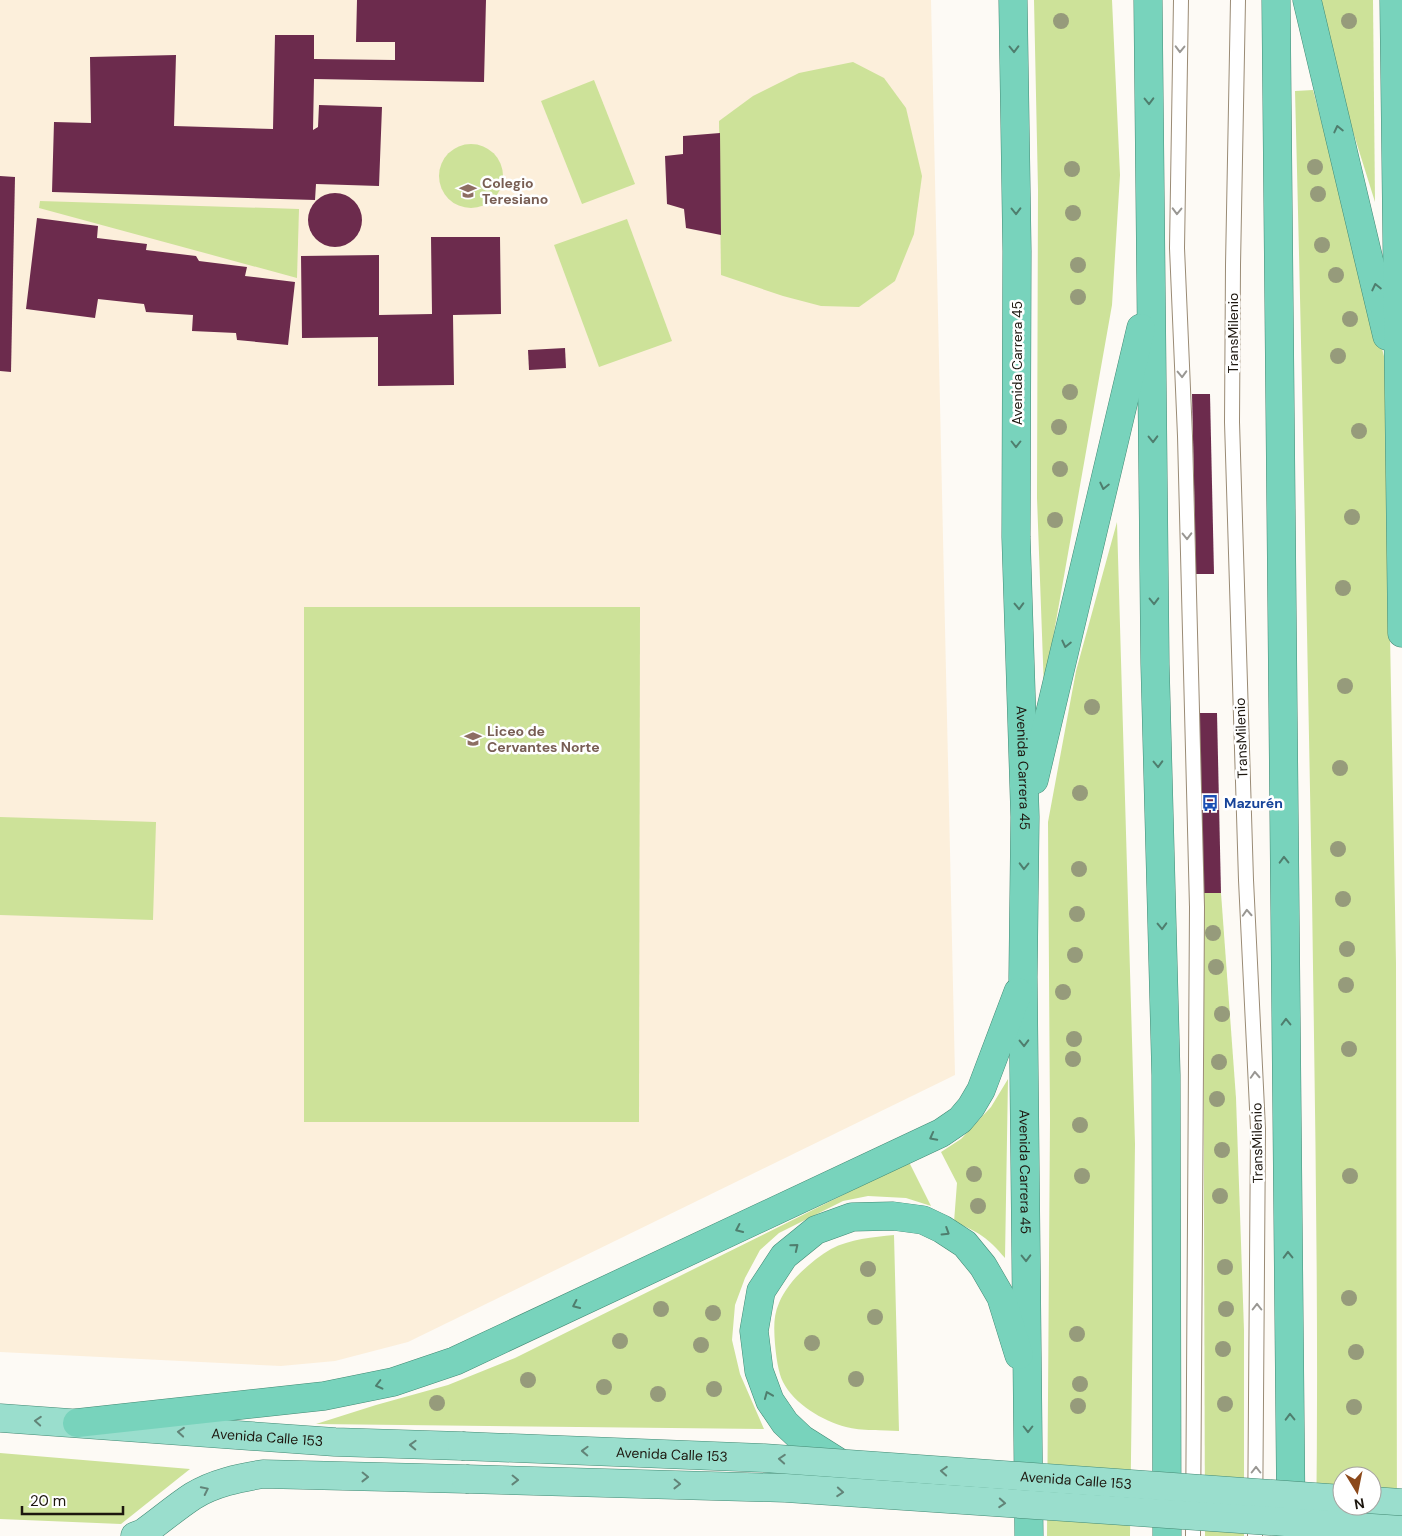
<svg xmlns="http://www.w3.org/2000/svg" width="1402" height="1536" viewBox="0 0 1402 1536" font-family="'DM Sans',sans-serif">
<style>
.education{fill:#fcefdb}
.green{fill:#cde299;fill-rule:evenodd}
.building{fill:#6c2b4d}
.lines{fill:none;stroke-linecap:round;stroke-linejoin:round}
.service-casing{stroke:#9a8b75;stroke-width:16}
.primary-casing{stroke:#438a74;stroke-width:29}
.trunk-casing{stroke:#438a74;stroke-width:29}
.service{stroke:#fff;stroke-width:14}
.primary{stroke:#9adecd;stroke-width:28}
.trunk{stroke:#78d3bc;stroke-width:28}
.primary-bridge-casing{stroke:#438a74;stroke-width:29;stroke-linecap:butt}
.primary-bridge{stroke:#9adecd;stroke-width:28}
.tree{fill:#969b7b}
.oneway{stroke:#4f7e6e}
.oneway2{stroke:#999793}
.oneway3{stroke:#628478}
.labels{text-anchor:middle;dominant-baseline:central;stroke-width:5;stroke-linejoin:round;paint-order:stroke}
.education-label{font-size:14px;font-weight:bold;fill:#785e54;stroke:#fff;text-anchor:start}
.street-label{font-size:14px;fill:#1d170f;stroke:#fff}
.transit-label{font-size:14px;font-weight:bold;fill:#164399;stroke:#fff;text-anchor:start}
</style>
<rect width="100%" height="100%" fill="#fdfaf5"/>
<path class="education" d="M0,0H931L955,1075L408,1342L335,1361L281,1366L0,1352Z"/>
<g class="green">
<path d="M1034,0H1112L1120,175L1112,305L1044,689L1037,498L1038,190Z"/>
<path d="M1315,0H1373L1375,202L1330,58Z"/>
<path d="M853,62L884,78L906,108L922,176L914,234L895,281L859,307L821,306L783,296L721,275L719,121L753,96L799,73Z"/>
<path d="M594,80L635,184L582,204L541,101Z"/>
<path d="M1313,90L1385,360L1396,963L1397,1536H1316C1319,1323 1315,1110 1312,897C1307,628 1302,359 1295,91ZM1342,1476H1372V1506H1342Z"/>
<circle cx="471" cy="176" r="32"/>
<path d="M40,201L299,209L297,278L39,208Z"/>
<path d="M627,219L672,341L599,367L554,245Z"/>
<path d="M1117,522L1135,1144L1130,1536H1047L1050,1120L1048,822L1076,671Z"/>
<path d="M304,607H640L639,1122H304Z"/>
<path d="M0,817L156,822L153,920L0,915Z"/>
<path d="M1203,893H1221L1236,1098L1244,1330V1536H1205Z"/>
<path d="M1008,1079L1005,1258C988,1238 979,1232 954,1222L957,1183L941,1152L961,1139L991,1107Z"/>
<path d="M909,1162L931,1206L906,1198L868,1196L843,1201L779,1233L760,1250L745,1278L735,1305L732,1340L740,1374L764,1429L316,1424L376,1405L448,1385L515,1358Z"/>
<path d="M894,1235L899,1431C883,1430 861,1431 846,1427C823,1421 794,1404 783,1382C778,1372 776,1355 775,1344C774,1330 773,1316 779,1303C788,1281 811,1261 831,1249C850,1239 873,1237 894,1235Z"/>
<path d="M0,1453L190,1469L121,1524L0,1519Z"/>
</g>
<g class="building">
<path d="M357,0H486L484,82L314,79L313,130L318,127L319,105L382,107L379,186L316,184L315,200L52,192L54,122L91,123L90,57L176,55L174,126L273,129L275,35H314V59L395,60V42H356Z"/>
<path d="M720,133L721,235L686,228L684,209L667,204L665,156L683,154V136Z"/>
<path d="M0,176L15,177L11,372L0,371Z"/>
<circle cx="335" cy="220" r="27"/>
<path d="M37,218L98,226L97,238L147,244L146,250L196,256L199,261L247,267L245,276L295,282L288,345L237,340L236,333L192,331L193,315L146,312L144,304L98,299L95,318L26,309Z"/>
<path d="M431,237H500L501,314L453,315L454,385L378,386V337L302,338L301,256L379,255V315L432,314Z"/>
<path d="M565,348L566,368L529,370L528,350Z"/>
<path d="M1192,394H1210L1214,574H1196Z"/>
<path d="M1199,713H1217L1221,893H1203Z"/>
</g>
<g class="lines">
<g class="service-casing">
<g id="service">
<path d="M1181,0L1177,248L1185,436L1197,907L1193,1536"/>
<path d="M1238,0L1233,265L1232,422L1246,880L1258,1129L1255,1536"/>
</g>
</g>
<g class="primary-casing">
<g id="primary">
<path id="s1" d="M0,1418L335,1442L462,1446"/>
<path d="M1372,1501L1402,1503"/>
<path d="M135,1536L143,1533C160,1521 176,1507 193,1496C214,1483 239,1478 263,1474L466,1479"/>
</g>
</g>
<g class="trunk-casing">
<g id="trunk">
<path id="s2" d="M1013,0L1017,251L1016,537L1025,817L1023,977L1029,1536"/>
<path d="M1148,0L1155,664L1166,1075L1167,1536"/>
<path d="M1276,0L1291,1520"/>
<path d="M1307,0L1387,336"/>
<path d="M1394,0L1402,633"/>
<path d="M1034,780L1141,328"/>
<path d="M77,1423L324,1396L393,1382L455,1361L941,1133L960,1120L971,1107L981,1090L1018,992"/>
<path d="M840,1463L802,1439L785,1423L770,1401L759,1371L754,1331L761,1291L784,1256L816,1230L852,1217L893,1216L923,1220L942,1229L965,1244L983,1266L1001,1297L1019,1355"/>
</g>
</g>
<use href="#service" class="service"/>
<use href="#primary" class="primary"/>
<use href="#trunk" class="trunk"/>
<g class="primary-bridge-casing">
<g id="primary-bridge">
<path id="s3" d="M462,1446L764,1458L1342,1499"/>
<path d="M466,1479L786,1488L1402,1530"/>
</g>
</g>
<use href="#primary-bridge" class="primary-bridge"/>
</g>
<g class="tree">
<circle cx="1061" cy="21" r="8"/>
<circle cx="1349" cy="21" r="8"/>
<circle cx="1315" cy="167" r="8"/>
<circle cx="1072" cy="169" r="8"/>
<circle cx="1318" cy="194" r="8"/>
<circle cx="1073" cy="213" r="8"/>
<circle cx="1322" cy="245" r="8"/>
<circle cx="1078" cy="265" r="8"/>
<circle cx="1336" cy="275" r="8"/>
<circle cx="1078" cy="297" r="8"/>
<circle cx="1350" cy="319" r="8"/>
<circle cx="1338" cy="356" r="8"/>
<circle cx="1070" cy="392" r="8"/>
<circle cx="1059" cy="427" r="8"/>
<circle cx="1359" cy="431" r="8"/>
<circle cx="1060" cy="469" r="8"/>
<circle cx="1352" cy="517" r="8"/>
<circle cx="1055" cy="520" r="8"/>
<circle cx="1343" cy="588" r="8"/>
<circle cx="1345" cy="686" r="8"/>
<circle cx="1092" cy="707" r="8"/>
<circle cx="1340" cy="768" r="8"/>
<circle cx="1080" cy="793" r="8"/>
<circle cx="1338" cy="849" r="8"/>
<circle cx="1079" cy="869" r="8"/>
<circle cx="1343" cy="899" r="8"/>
<circle cx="1077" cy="914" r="8"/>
<circle cx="1213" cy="933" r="8"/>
<circle cx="1347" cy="949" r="8"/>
<circle cx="1075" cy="955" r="8"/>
<circle cx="1216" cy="967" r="8"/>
<circle cx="1346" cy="985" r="8"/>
<circle cx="1063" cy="992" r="8"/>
<circle cx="1222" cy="1014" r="8"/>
<circle cx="1074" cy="1039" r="8"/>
<circle cx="1349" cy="1049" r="8"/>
<circle cx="1073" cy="1059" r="8"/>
<circle cx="1219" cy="1062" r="8"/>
<circle cx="1217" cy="1099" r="8"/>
<circle cx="1080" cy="1125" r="8"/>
<circle cx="1222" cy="1150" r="8"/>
<circle cx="974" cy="1174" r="8"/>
<circle cx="1082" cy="1176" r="8"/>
<circle cx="1350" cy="1176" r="8"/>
<circle cx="1220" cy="1196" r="8"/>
<circle cx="978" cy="1206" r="8"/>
<circle cx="1225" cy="1267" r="8"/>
<circle cx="868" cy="1269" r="8"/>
<circle cx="1349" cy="1298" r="8"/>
<circle cx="661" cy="1309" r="8"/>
<circle cx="1226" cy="1309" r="8"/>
<circle cx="713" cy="1313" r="8"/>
<circle cx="875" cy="1317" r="8"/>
<circle cx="1077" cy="1334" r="8"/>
<circle cx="620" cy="1341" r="8"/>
<circle cx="812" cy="1343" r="8"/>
<circle cx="701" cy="1345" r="8"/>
<circle cx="1223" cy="1349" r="8"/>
<circle cx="1356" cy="1352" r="8"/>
<circle cx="856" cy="1379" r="8"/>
<circle cx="528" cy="1380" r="8"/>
<circle cx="1080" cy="1384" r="8"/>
<circle cx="604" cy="1387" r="8"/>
<circle cx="714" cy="1389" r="8"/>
<circle cx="658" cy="1394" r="8"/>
<circle cx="437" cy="1403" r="8"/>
<circle cx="1225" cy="1404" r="8"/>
<circle cx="1078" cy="1406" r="8"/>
<circle cx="1354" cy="1407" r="8"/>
</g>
<defs><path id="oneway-chevron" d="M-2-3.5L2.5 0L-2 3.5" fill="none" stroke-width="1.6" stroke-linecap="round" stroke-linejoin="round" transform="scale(1.25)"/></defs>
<g class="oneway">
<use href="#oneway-chevron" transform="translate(1014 49) rotate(89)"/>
<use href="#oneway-chevron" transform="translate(1149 101) rotate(89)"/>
<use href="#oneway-chevron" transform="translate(1338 129) rotate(-103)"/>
<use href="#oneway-chevron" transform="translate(1016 211) rotate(89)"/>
<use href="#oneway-chevron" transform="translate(1376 287) rotate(-103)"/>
<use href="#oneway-chevron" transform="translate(1153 439) rotate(89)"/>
<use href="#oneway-chevron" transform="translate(1016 444) rotate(90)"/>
<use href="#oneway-chevron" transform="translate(1104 486) rotate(103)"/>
<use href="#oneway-chevron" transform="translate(1154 601) rotate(89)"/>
<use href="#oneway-chevron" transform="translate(1019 606) rotate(88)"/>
<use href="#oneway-chevron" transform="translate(1066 644) rotate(103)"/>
<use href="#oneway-chevron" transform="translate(1158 764) rotate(88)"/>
<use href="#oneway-chevron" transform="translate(1284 860) rotate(-91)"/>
<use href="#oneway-chevron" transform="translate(1024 866) rotate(91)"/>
<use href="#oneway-chevron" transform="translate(1162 926) rotate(88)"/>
<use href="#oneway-chevron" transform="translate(1286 1022) rotate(-91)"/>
<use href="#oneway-chevron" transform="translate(1024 1043) rotate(89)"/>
<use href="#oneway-chevron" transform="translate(933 1137) rotate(152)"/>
<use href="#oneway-chevron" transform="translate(739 1229) rotate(155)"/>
<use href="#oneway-chevron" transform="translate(946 1232) rotate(32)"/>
<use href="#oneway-chevron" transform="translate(795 1247) rotate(-39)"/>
<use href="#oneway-chevron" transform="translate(1288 1255) rotate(-91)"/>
<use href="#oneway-chevron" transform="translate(1026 1258) rotate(89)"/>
<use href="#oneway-chevron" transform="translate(576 1305) rotate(155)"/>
<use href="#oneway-chevron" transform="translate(379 1385) rotate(166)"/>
<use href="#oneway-chevron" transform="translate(768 1395) rotate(-112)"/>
<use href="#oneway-chevron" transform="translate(1290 1417) rotate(-91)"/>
<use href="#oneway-chevron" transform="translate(1028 1429) rotate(90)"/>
</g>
<g class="oneway2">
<use href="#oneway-chevron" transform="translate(1180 49) rotate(91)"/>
<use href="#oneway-chevron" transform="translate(1177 211) rotate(91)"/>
<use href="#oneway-chevron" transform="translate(1182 374) rotate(88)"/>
<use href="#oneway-chevron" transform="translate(1187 536) rotate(89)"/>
<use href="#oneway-chevron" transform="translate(1247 913) rotate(-93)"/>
<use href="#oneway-chevron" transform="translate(1255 1075) rotate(-93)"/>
<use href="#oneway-chevron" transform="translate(1257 1307) rotate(-90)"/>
<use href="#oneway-chevron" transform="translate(1256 1470) rotate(-90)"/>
</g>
<g class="oneway3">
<use href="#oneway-chevron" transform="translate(38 1421) rotate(-176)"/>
<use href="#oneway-chevron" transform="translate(181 1432) rotate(-175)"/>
<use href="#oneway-chevron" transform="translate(413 1445) rotate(-178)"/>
<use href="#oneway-chevron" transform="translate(585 1451) rotate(-178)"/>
<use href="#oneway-chevron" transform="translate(782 1459) rotate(-176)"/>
<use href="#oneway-chevron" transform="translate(944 1471) rotate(-176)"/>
<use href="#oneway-chevron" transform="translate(365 1477) rotate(1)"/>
<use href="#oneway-chevron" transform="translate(515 1480) rotate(1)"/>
<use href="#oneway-chevron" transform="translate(677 1484) rotate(1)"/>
<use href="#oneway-chevron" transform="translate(205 1490) rotate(-26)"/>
<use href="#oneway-chevron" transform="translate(840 1492) rotate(4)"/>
<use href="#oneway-chevron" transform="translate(1002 1503) rotate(4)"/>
</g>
<defs>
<g id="school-bare" transform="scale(1.35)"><path d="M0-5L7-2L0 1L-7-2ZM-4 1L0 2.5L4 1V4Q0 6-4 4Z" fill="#8d6e63" stroke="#fff" stroke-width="2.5" paint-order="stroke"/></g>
<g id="bus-bare" transform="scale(1.35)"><path d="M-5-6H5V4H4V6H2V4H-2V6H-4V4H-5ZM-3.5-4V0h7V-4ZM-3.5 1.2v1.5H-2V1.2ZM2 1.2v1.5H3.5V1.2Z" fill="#1a4fb4" stroke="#fff" stroke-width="2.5" paint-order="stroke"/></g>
</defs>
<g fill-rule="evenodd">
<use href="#school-bare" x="468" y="191"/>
<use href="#school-bare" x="473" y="739"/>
<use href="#bus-bare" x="1210" y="803"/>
</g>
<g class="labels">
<g class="education-label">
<text x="482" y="183">Colegio<tspan x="482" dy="16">Teresiano</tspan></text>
<text x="487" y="731">Liceo de<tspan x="487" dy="16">Cervantes Norte</tspan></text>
</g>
<g class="street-label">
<text transform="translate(1233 333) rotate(-90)">TransMilenio</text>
<text transform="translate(1017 363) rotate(-90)">Avenida Carrera 45</text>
<text transform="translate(1241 738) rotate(-92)">TransMilenio</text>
<text stroke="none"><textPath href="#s2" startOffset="768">Avenida Carrera 45</textPath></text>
<text transform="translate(1257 1143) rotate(-91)">TransMilenio</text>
<text stroke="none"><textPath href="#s2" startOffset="1172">Avenida Carrera 45</textPath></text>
<text stroke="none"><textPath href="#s1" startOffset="268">Avenida Calle 153</textPath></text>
<text stroke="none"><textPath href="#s3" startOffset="210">Avenida Calle 153</textPath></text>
<text stroke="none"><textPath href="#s3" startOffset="615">Avenida Calle 153</textPath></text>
</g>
<g class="transit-label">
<text x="1224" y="803">Mazurén</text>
</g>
</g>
<g transform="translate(1357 1491) rotate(170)"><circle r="24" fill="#ffffff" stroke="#a5a29f"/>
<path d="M0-4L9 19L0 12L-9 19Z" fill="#8c491b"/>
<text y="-8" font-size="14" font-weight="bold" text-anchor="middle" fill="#1d170f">N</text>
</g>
<path d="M22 1506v8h101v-8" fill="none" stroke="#1d170f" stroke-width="2.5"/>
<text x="30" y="1506" font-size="15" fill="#1d170f" stroke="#ffffff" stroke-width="4" paint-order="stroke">20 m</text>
</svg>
